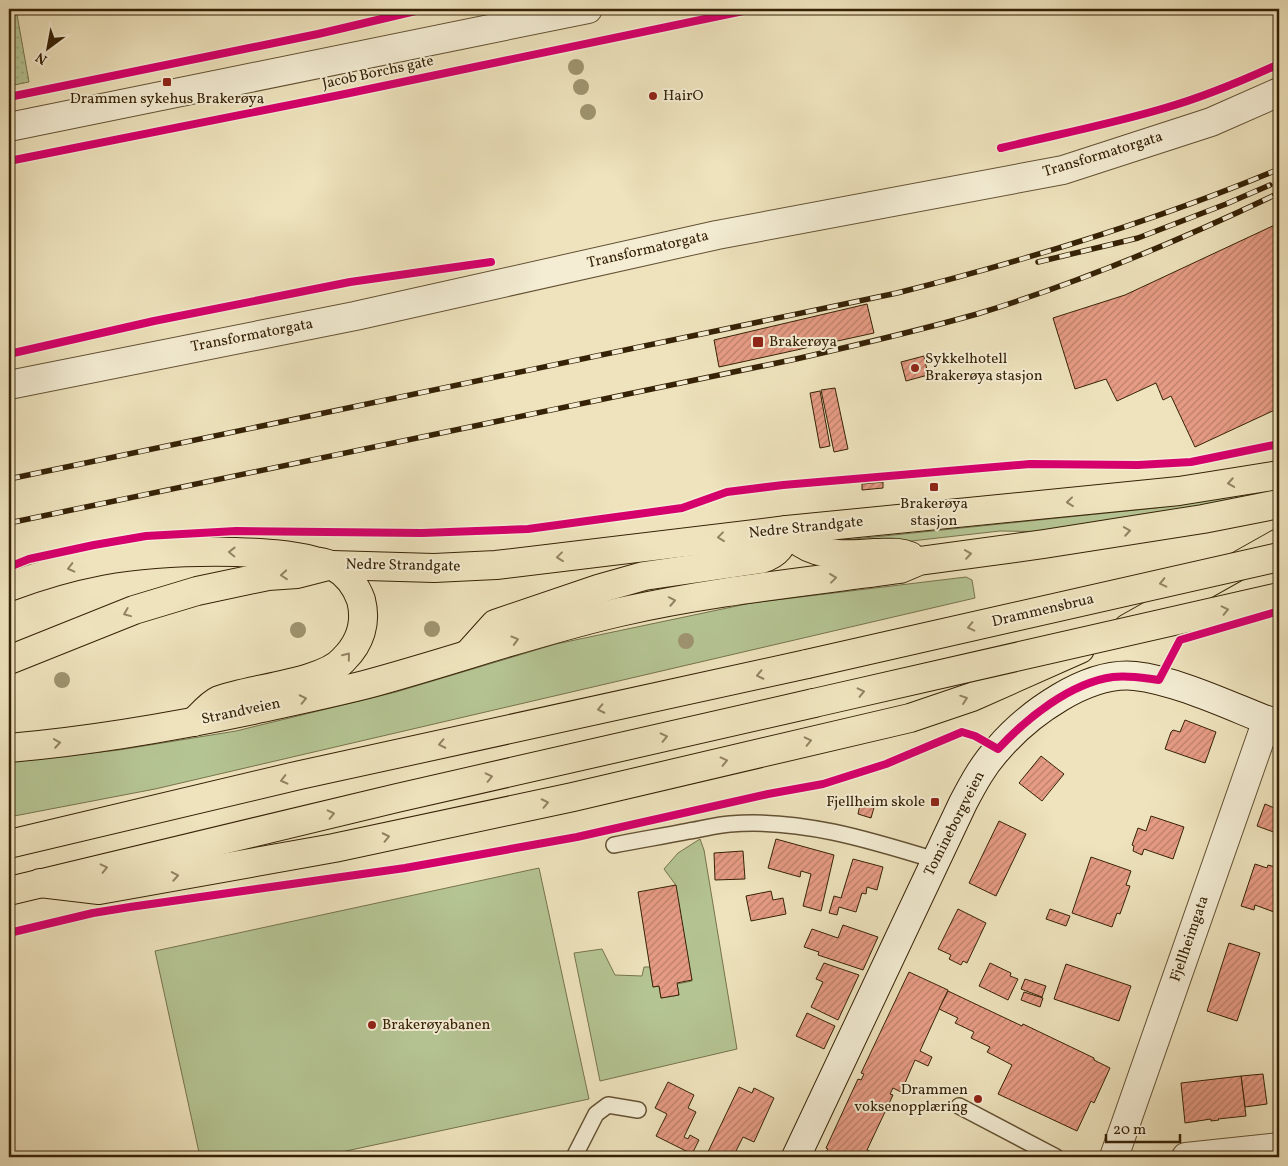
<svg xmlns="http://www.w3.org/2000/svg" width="1288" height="1166" viewBox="0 0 1288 1166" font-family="Vollkorn,serif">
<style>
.green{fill:#b5c493;stroke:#76734c}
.park{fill:url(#park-dots);stroke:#76734c}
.building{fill:url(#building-hatch);stroke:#362206}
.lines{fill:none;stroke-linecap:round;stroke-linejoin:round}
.service-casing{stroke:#645234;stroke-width:18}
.minor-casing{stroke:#645234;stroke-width:30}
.tertiary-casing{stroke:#645234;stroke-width:30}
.secondary-casing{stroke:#362206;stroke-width:30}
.primary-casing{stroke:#362206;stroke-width:30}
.motorway-casing{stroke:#362206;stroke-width:30}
.service{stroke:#f4edd4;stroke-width:15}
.minor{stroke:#f4edd4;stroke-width:28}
.tertiary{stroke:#f4edd4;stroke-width:28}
.secondary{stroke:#f4edd4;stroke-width:28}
.primary{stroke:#eee3bd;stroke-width:28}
.motorway{stroke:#eee3bd;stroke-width:28}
.rail-casing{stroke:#362206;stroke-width:5.5}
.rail{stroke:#f4edd4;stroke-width:4;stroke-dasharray:11;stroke-linecap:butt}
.motorway-bridge-casing{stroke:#362206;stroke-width:30;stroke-linecap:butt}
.motorway-bridge{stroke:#eee3bd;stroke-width:28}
.cycleway-casing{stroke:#f4edd4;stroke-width:11}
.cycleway{stroke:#d6006c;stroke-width:8}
.tree{fill:#9e946f}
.oneway{stroke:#928262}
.poi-dot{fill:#8f2418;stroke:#f4edd4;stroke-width:2}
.labels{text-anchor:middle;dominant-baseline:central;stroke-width:4;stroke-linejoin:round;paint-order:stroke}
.street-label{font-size:15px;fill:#362206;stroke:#f4edd4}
.poi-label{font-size:15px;fill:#362206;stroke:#f4edd4;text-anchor:start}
</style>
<defs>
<pattern id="park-dots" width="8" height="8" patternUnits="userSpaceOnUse" patternTransform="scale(1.25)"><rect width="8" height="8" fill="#b5c493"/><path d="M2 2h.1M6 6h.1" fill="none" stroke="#9ca87d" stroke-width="1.8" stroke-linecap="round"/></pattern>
<pattern id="building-hatch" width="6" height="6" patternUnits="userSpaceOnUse" patternTransform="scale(1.25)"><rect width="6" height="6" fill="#e79c85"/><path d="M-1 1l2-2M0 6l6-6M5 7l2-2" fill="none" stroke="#bc7f6b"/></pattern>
</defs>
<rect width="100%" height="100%" fill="#eee3bd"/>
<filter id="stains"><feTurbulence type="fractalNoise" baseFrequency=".004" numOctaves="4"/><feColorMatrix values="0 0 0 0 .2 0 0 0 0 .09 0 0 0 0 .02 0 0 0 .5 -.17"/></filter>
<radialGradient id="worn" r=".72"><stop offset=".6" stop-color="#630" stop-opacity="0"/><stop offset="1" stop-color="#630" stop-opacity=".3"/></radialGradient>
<g class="green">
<path d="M1279,489V495L1065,532L1000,531L858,547L835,541L1156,508Z"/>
<path d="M966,577L972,580L975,598L155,789L9,817V762L119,750L236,731L396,692L556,644L751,603Z"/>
<path d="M700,839L704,850L737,1049L600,1081L574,953L602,949L615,975L642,976L644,967H650L653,987L659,986L661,998L679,995L677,984L692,981L675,884L664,869L678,853Z"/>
<path d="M539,868L589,1099L318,1157H200L155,951Z"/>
</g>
<path class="park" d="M9,9H16L29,82L9,86Z"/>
<g class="building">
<path d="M1279,223V408L1195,447L1171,396L1163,400L1156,383L1117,401L1106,379L1075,389L1053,318L1125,295Z"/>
<path d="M867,304L874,333L719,367L714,340Z"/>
<path d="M924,356L928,375L906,381L901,362Z"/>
<path d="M835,388L848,449L834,452L821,390Z"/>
<path d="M820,391L830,446L820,448L810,393Z"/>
<path d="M883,482V488L862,490V484Z"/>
<path d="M1185,720L1216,732L1205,763L1165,749L1171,732L1173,730L1180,732Z"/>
<path d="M1041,756L1064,774L1042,801L1019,783Z"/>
<path d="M861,800L875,804L871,818L858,814Z"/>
<path d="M1265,804L1279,810V834L1257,826Z"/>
<path d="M1151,816L1184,827L1173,859L1144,849L1142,855L1133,851L1134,846L1132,845L1138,828L1146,831Z"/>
<path d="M999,821L1026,834L996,896L969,883Z"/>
<path d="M776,839L834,855L821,911L803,906L811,874L801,871L800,877L768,868Z"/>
<path d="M743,851L745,879L715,880L714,853Z"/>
<path d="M1091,857L1131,871L1126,885L1130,886L1120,914L1117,913L1112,927L1072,913Z"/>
<path d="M853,859L883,867L877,890L867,887L866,894L862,893L856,912L839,907L837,915L829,913L834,896L841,898Z"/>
<path d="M1255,864L1267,868L1268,865L1279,868V897L1274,912L1255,905L1254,910L1241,906Z"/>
<path d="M676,885L692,980L677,983L679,995L661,998L659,986L653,987L638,892Z"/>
<path d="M771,891L773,900L783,898L786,914L751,921L746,896Z"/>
<path d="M958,909L986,923L967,963L963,961L961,965L949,959L951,955L938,949Z"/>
<path d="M1050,909L1070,916L1066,926L1046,919Z"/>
<path d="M843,925L878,937L863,970L818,955L819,952L804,947L812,929L838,938Z"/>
<path d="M1229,943L1260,953L1237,1021L1207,1011Z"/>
<path d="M824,963L859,975L838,1020L811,1007L823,982L816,979Z"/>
<path d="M990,963L1011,973L1010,976L1018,979L1008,1000L979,986Z"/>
<path d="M1066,964L1131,986L1119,1021L1054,999Z"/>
<path d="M909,972L948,990L920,1051L932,1057L928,1066L915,1060L901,1092L893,1088L890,1094L893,1095L867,1150L878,1155V1157H822L828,1149L826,1148L858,1079L861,1080L864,1074L861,1073Z"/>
<path d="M1025,979L1046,986L1042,997L1021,989Z"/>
<path d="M948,991L1022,1026L1023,1024L1094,1058V1060L1110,1068L1094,1103L1091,1101L1077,1131L998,1094L1012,1065L987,1052L990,1047L971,1038L974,1032L955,1023L958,1018L939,1009Z"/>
<path d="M1024,992L1043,998L1040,1007L1021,1000Z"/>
<path d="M807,1013L835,1026L824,1049L796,1036Z"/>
<path d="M1263,1074L1267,1104L1245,1107L1241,1076Z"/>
<path d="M1241,1076L1246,1116L1218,1119L1219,1120L1211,1121V1119L1185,1123L1181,1083Z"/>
<path d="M668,1082L694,1095L688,1108L696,1112L684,1137L688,1139L690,1135L699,1140L692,1154L656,1136L667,1114L655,1108Z"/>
<path d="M739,1087L752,1093L754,1088L774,1098L754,1142L743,1137L733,1157H709L706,1156Z"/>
</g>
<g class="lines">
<g class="service-casing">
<g id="service">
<path d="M614,845C639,840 664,836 689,831C703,829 716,825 730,824C799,818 870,840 935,860"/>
<path d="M959,1106L1056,1157"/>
<path d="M574,1157L596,1114L608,1105L638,1110"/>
</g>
</g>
<g class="minor-casing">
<g id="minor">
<path d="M9,385L355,316L717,235L1063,170L1211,122L1279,92"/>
<path d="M1114,1157L1267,720"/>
<path d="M1186,1157L1279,1147"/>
</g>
</g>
<g class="tertiary-casing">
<path id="tertiary" d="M9,127L588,9"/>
</g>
<g class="secondary-casing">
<path id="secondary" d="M796,1157L963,803C973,784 983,765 998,749C1028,714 1087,671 1135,676C1180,681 1236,709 1279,725"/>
</g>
<g class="primary-casing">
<g id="primary">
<path d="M787,530C792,534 796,540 801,543C822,557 852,555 875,553C888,553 898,551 910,556"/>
<path d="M468,654L495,624L598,589L644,576L761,559C778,554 782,546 787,530"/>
<path d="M9,660L134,610L197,591L268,576L297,574L332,565L434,568L496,565L787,530L1179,491L1279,475"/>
<path d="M9,748C91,741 172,727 253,710C290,702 328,694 364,685C450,662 533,632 620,612C712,591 806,582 900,569L919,561L1044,544L1203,519L1279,504"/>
</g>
</g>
<g class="motorway-casing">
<g id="motorway">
<path d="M9,587C38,576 69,567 100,561C145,553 191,551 236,552C263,553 289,554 315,561C321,562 328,563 333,566C346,573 356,586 361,600C367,623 360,643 344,659C324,683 251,688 219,700C210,704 201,715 194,722"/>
<path d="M1128,628L1279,543"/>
<path d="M9,844L300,775L807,664"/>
<path d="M40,883L99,890L334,848L573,797L910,718L972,697L1080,649"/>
<path d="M9,891L397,798L814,703"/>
</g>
</g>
<use href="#service" class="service"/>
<use href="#minor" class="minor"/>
<use href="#tertiary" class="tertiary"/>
<use href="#secondary" class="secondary"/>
<use href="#primary" class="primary"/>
<use href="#motorway" class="motorway"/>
<g class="rail-casing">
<g id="rail">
<path d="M1038,262L1138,238L1226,204L1270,185"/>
<path d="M9,479L897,293C1027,260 1155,221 1279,169"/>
<path d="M9,523L796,359C857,345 917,331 977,314C1081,282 1181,240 1279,193"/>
</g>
</g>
<use href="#rail" class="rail"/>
<g class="motorway-bridge-casing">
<g id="motorway-bridge">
<path d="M807,664L1279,557"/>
<path d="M814,703L1279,597"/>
</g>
</g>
<use href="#motorway-bridge" class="motorway-bridge"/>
<g class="cycleway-casing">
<g id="cycleway">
<path d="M9,97L318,34L424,9"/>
<path d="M1001,148C1055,135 1111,124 1165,108C1204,97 1242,81 1279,64"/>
<path d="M9,161L340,95L753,9"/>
<path d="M9,354L154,321L350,282L491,262"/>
<path d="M9,567L29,559L94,545L146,536L236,531L422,533L528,529L682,508L727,492L783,485L1030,464L1138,465L1191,462L1279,444"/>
<path d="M9,933L93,913L130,907L405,868L577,837L768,794L823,784L886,764L962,732L975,736L998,749C1027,718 1070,683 1113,677C1129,675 1143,678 1159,680L1180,640L1279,611"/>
</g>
</g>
<use href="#cycleway" class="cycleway"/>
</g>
<g class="tree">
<circle cx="576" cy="67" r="8"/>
<circle cx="581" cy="87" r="8"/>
<circle cx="588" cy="112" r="8"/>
<circle cx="432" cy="629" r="8"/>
<circle cx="298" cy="630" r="8"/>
<circle cx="686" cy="641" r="8"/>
<circle cx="62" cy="680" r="8"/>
</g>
<defs><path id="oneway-chevron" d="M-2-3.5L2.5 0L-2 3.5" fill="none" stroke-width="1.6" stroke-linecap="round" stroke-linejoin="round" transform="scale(1.25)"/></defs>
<g class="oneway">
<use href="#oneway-chevron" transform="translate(1231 483) rotate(171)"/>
<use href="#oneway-chevron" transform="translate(1070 502) rotate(174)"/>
<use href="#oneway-chevron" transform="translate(1127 531) rotate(-9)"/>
<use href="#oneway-chevron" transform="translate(721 537) rotate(173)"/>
<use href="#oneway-chevron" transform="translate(232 552) rotate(-179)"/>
<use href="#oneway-chevron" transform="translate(968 554) rotate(-8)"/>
<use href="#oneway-chevron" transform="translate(560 557) rotate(173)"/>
<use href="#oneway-chevron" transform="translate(71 568) rotate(166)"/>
<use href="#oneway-chevron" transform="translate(284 575) rotate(175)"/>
<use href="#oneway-chevron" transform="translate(833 578) rotate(-7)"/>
<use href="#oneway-chevron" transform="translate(1163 583) rotate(167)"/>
<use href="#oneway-chevron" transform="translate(672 601) rotate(-11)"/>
<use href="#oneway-chevron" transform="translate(1225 610) rotate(-13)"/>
<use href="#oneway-chevron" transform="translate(127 613) rotate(158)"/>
<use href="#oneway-chevron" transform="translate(971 627) rotate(167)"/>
<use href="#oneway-chevron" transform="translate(515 640) rotate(-16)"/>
<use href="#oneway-chevron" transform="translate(347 656) rotate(-51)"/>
<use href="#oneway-chevron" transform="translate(760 675) rotate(168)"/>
<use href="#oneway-chevron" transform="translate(861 692) rotate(-13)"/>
<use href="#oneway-chevron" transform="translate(303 699) rotate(-12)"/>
<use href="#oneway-chevron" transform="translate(964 699) rotate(-19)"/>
<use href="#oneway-chevron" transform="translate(601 709) rotate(168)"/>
<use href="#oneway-chevron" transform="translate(664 737) rotate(-13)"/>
<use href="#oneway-chevron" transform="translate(808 741) rotate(-13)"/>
<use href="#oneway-chevron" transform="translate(57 743) rotate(-8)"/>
<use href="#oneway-chevron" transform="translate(442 744) rotate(168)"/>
<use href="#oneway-chevron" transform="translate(724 761) rotate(-13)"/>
<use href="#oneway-chevron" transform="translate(489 777) rotate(-13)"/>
<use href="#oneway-chevron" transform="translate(284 780) rotate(166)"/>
<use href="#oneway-chevron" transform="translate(545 803) rotate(-12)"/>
<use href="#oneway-chevron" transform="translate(331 814) rotate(-13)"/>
<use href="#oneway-chevron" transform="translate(386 837) rotate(-12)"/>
<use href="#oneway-chevron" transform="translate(104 868) rotate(-13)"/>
<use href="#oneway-chevron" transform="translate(175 876) rotate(-10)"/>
</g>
<g class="poi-dot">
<rect x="162" y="77" width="10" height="10" rx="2.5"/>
<circle cx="653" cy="96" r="5"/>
<rect x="752" y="336" width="12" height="12" rx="2.5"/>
<circle cx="915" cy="368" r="5"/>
<rect x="929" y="482" width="10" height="10" rx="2.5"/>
<rect x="930" y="797" width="10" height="10" rx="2.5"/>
<circle cx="372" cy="1025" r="5"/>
<circle cx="978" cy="1099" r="5"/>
</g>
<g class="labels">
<g class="street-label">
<text transform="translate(378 73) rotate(-12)">Jacob Borchs gate</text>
<text transform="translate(1103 155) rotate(-17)">Transformatorgata</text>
<text transform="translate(648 250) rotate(-13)">Transformatorgata</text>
<text transform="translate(252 336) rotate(-11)">Transformatorgata</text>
<text transform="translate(806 528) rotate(-6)">Nedre Strandgate</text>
<text transform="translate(403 566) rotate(1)">Nedre Strandgate</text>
<text transform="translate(1043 611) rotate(-13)">Drammensbrua</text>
<text transform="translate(241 712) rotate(-12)">Strandveien</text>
<text transform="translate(955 824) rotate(-63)">Tomineborgveien</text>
<text transform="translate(1190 939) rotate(-71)">Fjellheimgata</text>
</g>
<g class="poi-label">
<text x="663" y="96">HairO</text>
<text x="167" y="99" text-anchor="middle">Drammen sykehus Brakerøya</text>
<text x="769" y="342">Brakerøya</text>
<text x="925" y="359">Sykkelhotell<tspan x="925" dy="17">Brakerøya stasjon</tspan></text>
<text x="934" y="504" text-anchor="middle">Brakerøya<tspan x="934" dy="17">stasjon</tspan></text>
<text x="925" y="802" text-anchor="end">Fjellheim skole</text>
<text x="382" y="1025">Brakerøyabanen</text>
<text x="968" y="1090" text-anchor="end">Drammen<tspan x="968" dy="17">voksenopplæring</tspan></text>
</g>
</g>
<rect width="1288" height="1166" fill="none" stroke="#eee3bd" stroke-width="30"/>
<rect x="10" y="10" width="1268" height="1146" fill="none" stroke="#362206" stroke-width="2.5"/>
<rect x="15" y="15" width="1258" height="1136" fill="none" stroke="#362206"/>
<g transform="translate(48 48) rotate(212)" stroke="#f4edd4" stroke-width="4" paint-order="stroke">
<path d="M0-4L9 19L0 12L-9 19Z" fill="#362206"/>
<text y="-8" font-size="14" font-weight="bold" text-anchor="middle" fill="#362206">N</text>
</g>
<path d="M1106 1134v8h74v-8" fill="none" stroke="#362206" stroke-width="2.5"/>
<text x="1113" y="1134" font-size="15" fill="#362206" stroke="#f4edd4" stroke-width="4" paint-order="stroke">20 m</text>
<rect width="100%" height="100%" filter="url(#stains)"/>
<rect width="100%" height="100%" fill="url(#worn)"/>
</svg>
